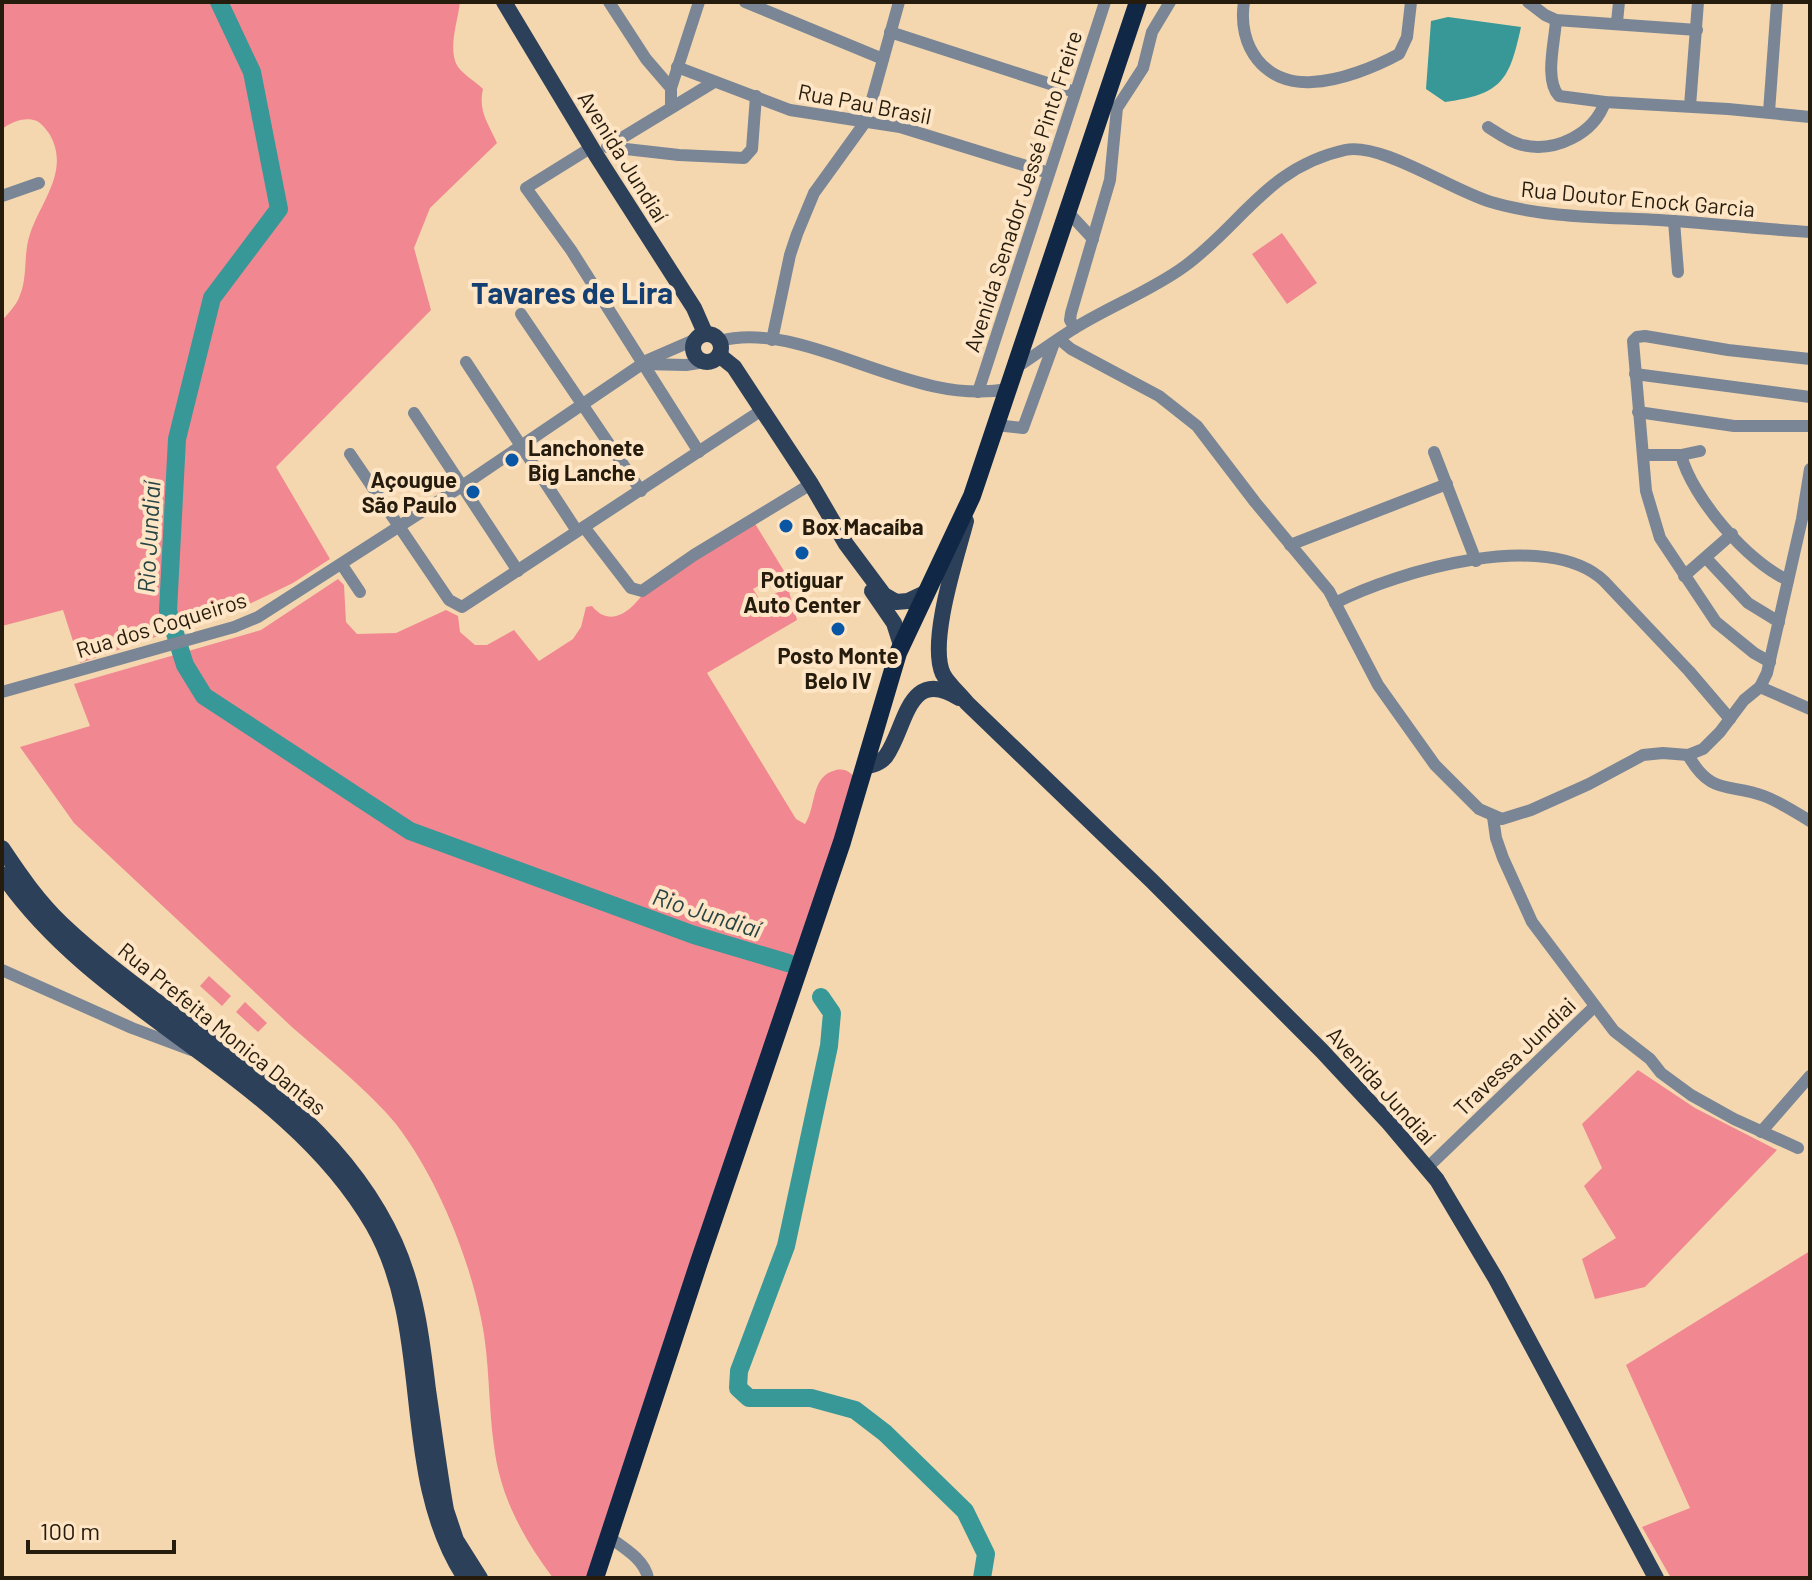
<svg xmlns="http://www.w3.org/2000/svg" width="1812" height="1580" viewBox="0 0 1812 1580" font-family="Barlow,sans-serif">
<style>
.green{fill:#f18791}
.water{fill:#379897}
.lines{fill:none;stroke-linecap:round;stroke-linejoin:round}
.river{stroke:#379897;stroke-width:18}
.minor{stroke:#7a8695;stroke-width:12}
.major{stroke:#2c405a;stroke-width:16}
.highway{stroke:#102845;stroke-width:18}
.poi-dot{fill:#0956a4;stroke:#fde5c5;stroke-width:3}
.labels{text-anchor:middle;dominant-baseline:central;stroke-width:8;stroke-linejoin:round;paint-order:stroke}
.street-label{font-size:22px;fill:#261c0d;stroke:#fde5c5}
.poi-label{font-size:22px;font-weight:bold;fill:#261c0d;stroke:#fde5c5;text-anchor:start}
.water-label{font-size:24px;font-style:italic;fill:#264444;stroke:#fde5c5}
.district-label{font-size:30px;font-weight:bold;fill:#143f73;stroke:#fde5c5}
</style>
<rect width="100%" height="100%" fill="#f4d7af"/>
<g class="green">
<path d="M2,2H460C458,21 447,50 458,67C464,75 476,82 483,89C478,111 488,123 497,143L430,208L414,248L431,310L276,467L330,559L293,583L245,606L80,663L63,610L2,626V321C8,313 17,305 20,295C28,276 23,254 30,234C41,201 70,171 50,135C47,130 42,124 37,121C25,116 11,122 2,129Z"/>
<path d="M1282,233L1317,283L1287,304L1252,254Z"/>
<path d="M754,522L784,571L753,589L760,600L788,588L797,620L707,673L796,819L805,824C817,806 810,776 836,770C846,768 852,773 857,781L602,1578H553C523,1538 500,1496 494,1446C488,1404 490,1360 481,1318C468,1254 436,1176 396,1124C370,1092 325,1056 293,1028L74,823L20,747L90,726L74,684L261,630L338,579L344,585L346,622L357,634L396,633L446,610L458,616L460,632L475,645H487L514,630L539,661L573,639L581,627L586,607L592,606C612,631 636,607 648,586Z"/>
<path d="M209,976L231,996L222,1006L200,986Z"/>
<path d="M245,1002L267,1023L258,1032L236,1012Z"/>
<path d="M1638,1070L1695,1108L1777,1150L1645,1287L1595,1299L1582,1259L1616,1238L1584,1186L1602,1168L1582,1124Z"/>
<path d="M1810,1251V1578H1671L1642,1527L1690,1508L1626,1365Z"/>
</g>
<path class="water" d="M1448,17L1521,27C1509,81 1502,94 1445,102L1426,89L1431,21Z"/>
<g class="lines">
<g class="river">
<path d="M219,2L252,72L279,209L212,298L177,439L168,611L185,665L204,696L410,831L694,935L788,963"/>
<path d="M821,997L832,1013L829,1046L786,1246L739,1371L738,1388L749,1398H811L855,1410L885,1433L965,1511L986,1554L982,1578"/>
</g>
<g class="minor">
<path d="M609,2L646,59L671,88"/>
<path d="M745,2L883,59"/>
<path d="M1244,2C1237,46 1264,85 1312,82C1340,81 1375,67 1399,54L1407,37L1411,2"/>
<path d="M1528,2L1545,15L1556,20L1697,30"/>
<path d="M1556,20C1555,41 1544,80 1559,96L1605,102L1728,109L1810,117"/>
<path d="M1617,22L1619,2"/>
<path d="M890,32L1075,92"/>
<path d="M677,67L790,110L900,127L1049,173"/>
<path d="M671,106V88L699,2"/>
<path d="M1690,106L1698,2"/>
<path d="M1769,112L1777,2"/>
<path d="M1488,127C1499,134 1509,142 1522,145C1555,153 1594,134 1605,102"/>
<path d="M592,147L526,188L571,250L699,452"/>
<path d="M607,147L714,82"/>
<path d="M608,147L679,155L744,158L752,149L756,96"/>
<path d="M2,196L39,183"/>
<path d="M1068,212L1093,239"/>
<path d="M1674,221L1678,272"/>
<path d="M521,314L641,491"/>
<path d="M1075,328L1070,320L1071,313L1110,180L1117,108L1143,68L1152,32L1170,2"/>
<path d="M1059,339L1071,349L1159,396L1197,426L1255,502L1329,591L1378,685L1435,765L1479,809L1502,819L1531,810L1589,784L1643,755L1663,753L1688,755L1703,749L1720,732L1744,700L1760,687L1767,673L1802,519L1810,469"/>
<path d="M772,340L790,255L797,234L814,193L866,121L899,2"/>
<path d="M719,341C806,318 910,408 1008,389"/>
<path d="M466,362L577,531"/>
<path d="M642,364L686,365L705,362"/>
<path d="M1014,369C1034,356 1054,341 1075,328C1110,306 1151,291 1185,266C1242,224 1268,167 1345,150C1381,142 1451,190 1491,202C1544,218 1604,217 1659,220C1709,223 1760,229 1810,232"/>
<path d="M1635,374L1810,397"/>
<path d="M978,392L1105,2"/>
<path d="M1638,412L1734,426H1810"/>
<path d="M414,413L518,571"/>
<path d="M996,425L1023,428L1054,343"/>
<path d="M1434,452L1476,561"/>
<path d="M350,454L449,600L462,607L762,410"/>
<path d="M1643,455H1681L1700,451"/>
<path d="M1681,455C1692,497 1748,563 1788,580"/>
<path d="M584,527L631,588L642,591L694,555L811,484"/>
<path d="M1290,545L1447,484"/>
<path d="M1706,558L1748,603L1779,622"/>
<path d="M342,565L360,592"/>
<path d="M1684,576L1732,534"/>
<path d="M1335,603C1398,571 1547,527 1604,581L1689,671L1730,719"/>
<path d="M1770,662L1754,653L1716,622L1660,538L1646,491L1633,341L1637,337L1645,336L1728,350L1810,359"/>
<path d="M1760,687L1810,709"/>
<path d="M2,692L234,627L258,617L462,486L648,360L694,340"/>
<path d="M1688,755C1711,796 1729,783 1764,796C1780,802 1795,812 1810,821"/>
<path d="M1493,817L1496,838L1503,858L1532,922L1614,1031L1650,1059L1661,1073L1691,1095L1734,1119L1798,1148"/>
<path d="M2,970L132,1028L191,1050"/>
<path d="M1761,1132L1810,1076"/>
<path d="M1427,1168L1594,1007"/>
<path d="M609,1537C624,1548 644,1559 648,1578"/>
</g>
<g class="major">
<path d="M504,2L596,155L694,308L705,333"/>
<circle cx="707" cy="348" r="14"/>
<path d="M719,355L734,367L811,484L846,544L884,595L896,602L908,601L925,593"/>
<path d="M966,521C957,556 928,642 943,674C948,684 960,694 967,703L1152,881L1322,1051L1389,1123L1437,1180L1496,1279L1656,1578"/>
<path d="M872,591L894,623L901,645"/>
<path d="M864,767C873,765 881,763 886,756C906,729 907,665 959,698"/>
<path d="M2,848C20,875 38,901 62,924C172,1028 330,1098 395,1243C416,1290 422,1339 428,1390C434,1430 439,1470 446,1510L456,1540L480,1578"/>
<path d="M2,874C99,1016 285,1073 373,1225C435,1333 396,1472 465,1578"/>
</g>
<path class="highway" d="M595,1578L699,1262L842,842L898,653L972,496L1138,2"/>
</g>
<g class="poi-dot">
<circle cx="512" cy="460" r="8"/>
<circle cx="473" cy="492" r="8"/>
<circle cx="786" cy="526" r="8"/>
<circle cx="802" cy="553" r="8"/>
<circle cx="838" cy="629" r="8"/>
</g>
<g class="labels">
<g class="street-label">
<text transform="translate(865 103) rotate(11)">Rua Pau Brasil</text>
<text transform="translate(624 156) rotate(58)">Avenida Jundiaí</text>
<text transform="translate(1022 191) rotate(-72)">Avenida Senador Jessé Pinto Freire</text>
<text transform="translate(1638 198) rotate(5)">Rua Doutor Enock Garcia</text>
<text transform="translate(161 624) rotate(-17)">Rua dos Coqueiros</text>
<text transform="translate(223 1028) rotate(39)">Rua Prefeita Monica Dantas</text>
<text transform="translate(1514 1056) rotate(-44)">Travessa Jundiai</text>
<text transform="translate(1382 1085) rotate(48)">Avenida Jundiaí</text>
</g>
<g class="poi-label">
<text x="528" y="447">Lanchonete<tspan x="528" dy="25">Big Lanche</tspan></text>
<text x="457" y="479" text-anchor="end">Açougue<tspan x="457" dy="25">São Paulo</tspan></text>
<text x="802" y="526">Box Macaíba</text>
<text x="802" y="579" text-anchor="middle">Potiguar<tspan x="802" dy="25">Auto Center</tspan></text>
<text x="838" y="655" text-anchor="middle">Posto Monte<tspan x="838" dy="25">Belo IV</tspan></text>
</g>
<g class="water-label">
<text transform="translate(148 537) rotate(-87)">Rio Jundiaí</text>
<text transform="translate(707 912) rotate(18)">Rio Jundiaí</text>
</g>
<g class="district-label">
<text x="572" y="292">Tavares de Lira</text>
</g>
</g>
<rect width="1812" height="1580" fill="none" stroke="#261c0d" stroke-width="8"/>
<path d="M28 1540v12h146v-12" fill="none" stroke="#261c0d" stroke-width="4"/>
<text x="40" y="1540" font-size="24" fill="#261c0d" stroke="#fde5c5" stroke-width="6" paint-order="stroke">100 m</text>
</svg>
